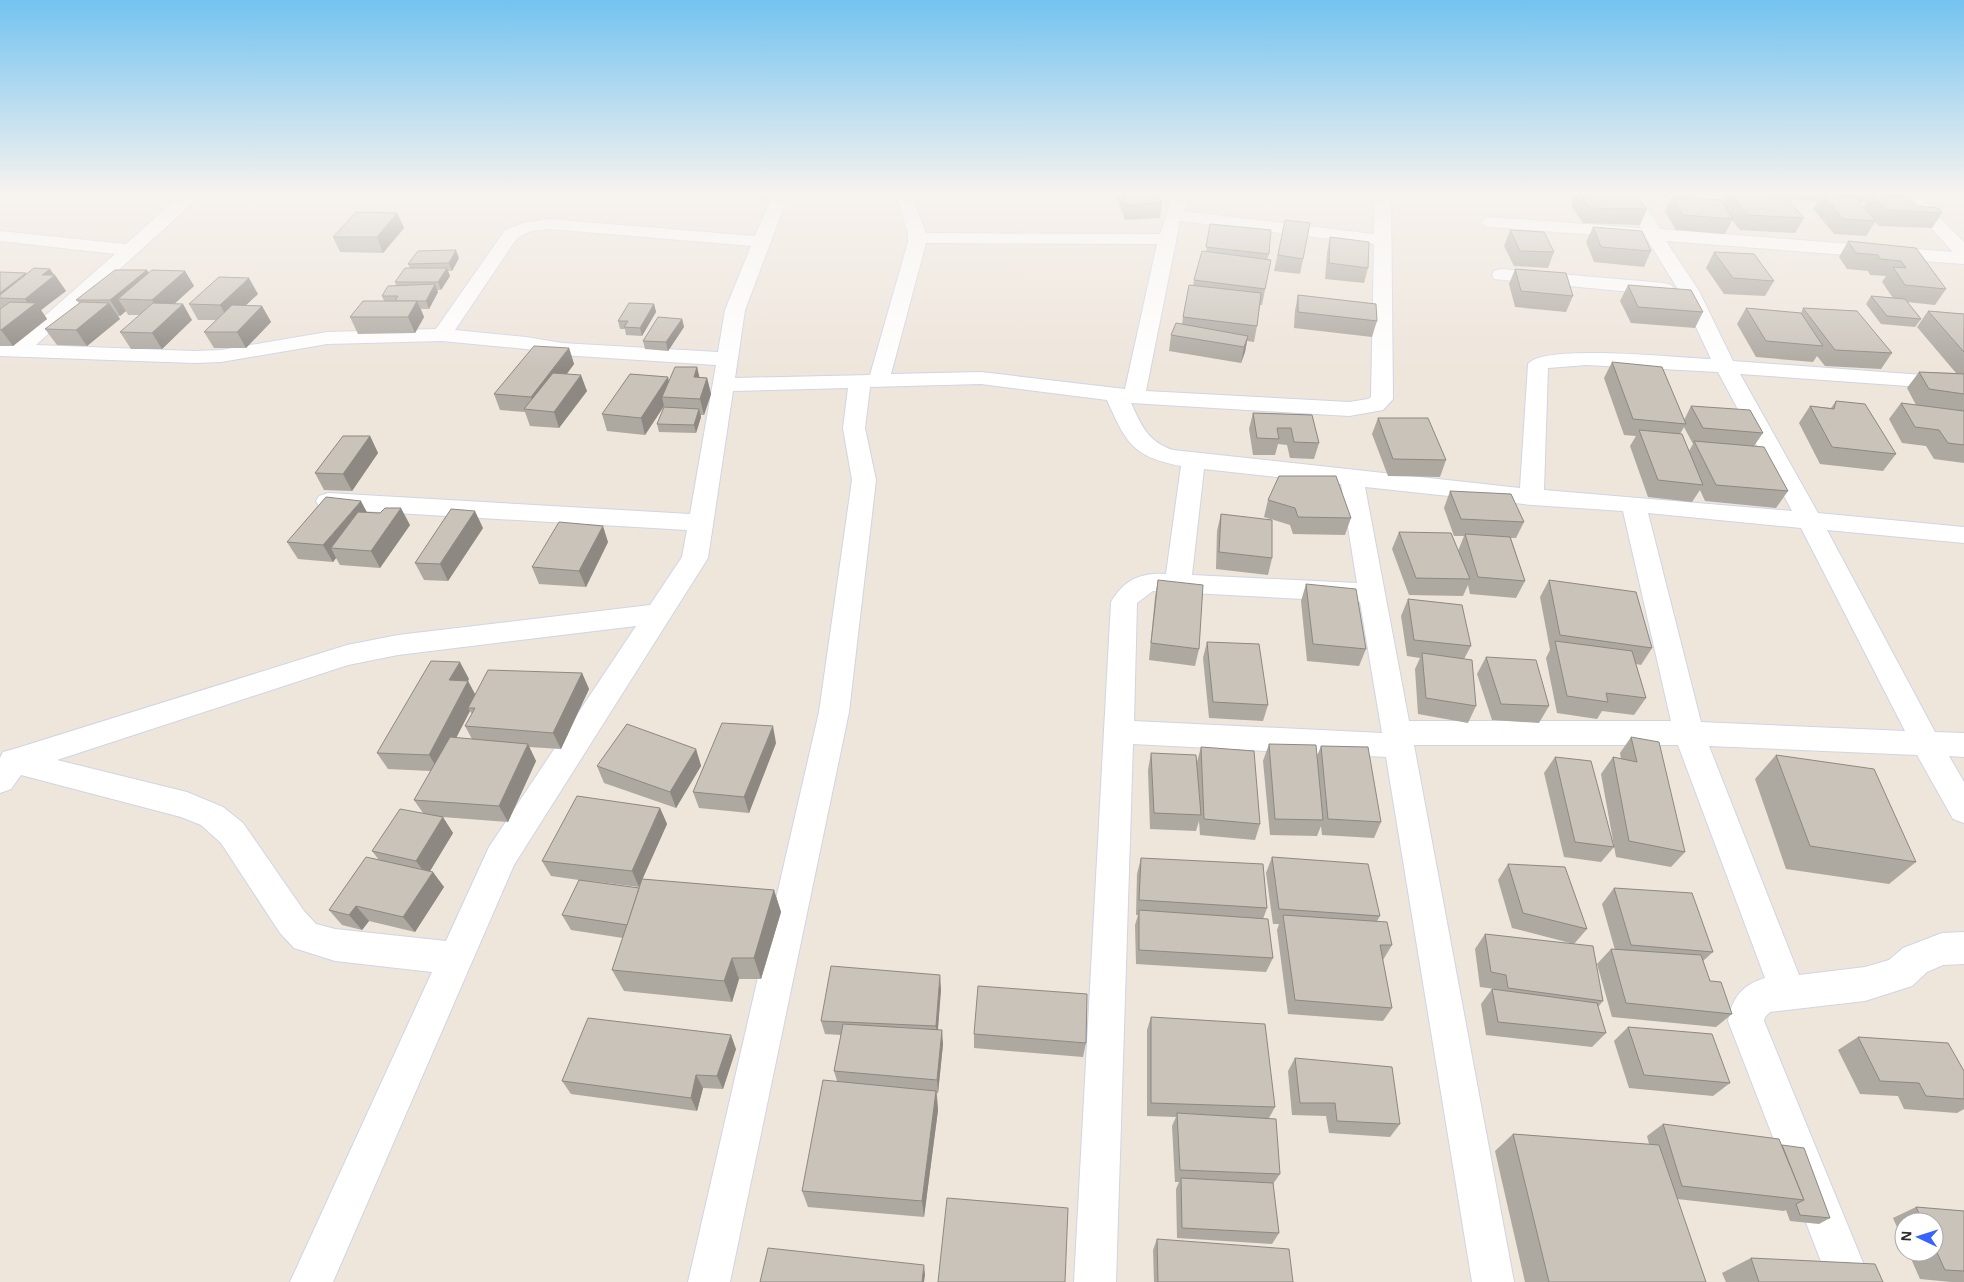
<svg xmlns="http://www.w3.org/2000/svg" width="1964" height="1282" viewBox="0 0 1964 1282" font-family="Helvetica,sans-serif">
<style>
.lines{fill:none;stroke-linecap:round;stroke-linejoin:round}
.minor-casing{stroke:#d0d5e5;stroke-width:2}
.minor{fill:#fff;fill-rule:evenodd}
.wall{fill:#ada8a0;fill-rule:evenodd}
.shaded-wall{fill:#8d8882}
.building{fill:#c9c3ba;stroke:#8d8882}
</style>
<rect width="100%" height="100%" fill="#eee5db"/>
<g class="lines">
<g class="minor-casing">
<g id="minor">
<path d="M185,191H202L198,198L36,345L194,351L221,350L327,332L436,329L505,230L523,223L549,219L755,236L774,191H790L745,310L735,378L870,375L908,242V233L894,191H910L926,233L1160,234L1175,191H1191L1184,211L1374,234L1375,191H1391L1393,399L1383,410L1349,416L1131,403C1141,425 1148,442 1173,450L1520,488L1528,364C1542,343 1682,358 1711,359L1679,291L1647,239L1491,227L1485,226L1482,222L1485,218L1491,217L1641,228L1623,191H1639L1660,229L1953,252L1897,191H1914L1964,242V264L1666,241L1699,291L1733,361L1964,378V390L1740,374L1818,513L1964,527V543L1827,530L1935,732L1964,733V757L1949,756L1964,782V823L1953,819L1917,755L1709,746L1799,975L1865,967L1889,960L1903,948L1942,933L1964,932V964L1943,965L1927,972L1912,986L1865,1001L1770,1012L1765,1017L1764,1021L1871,1282H1829L1728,1021C1732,998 1742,985 1765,978L1678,745H1414L1514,1282H1472L1386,757L1133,744L1116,1282H1074L1111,602C1124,580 1141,572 1166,574L1181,466C1133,457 1126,443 1107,400L981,384L870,387L865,428L876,480L849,712L730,1282H688L819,712L852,480L843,428L848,388L733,391L708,558L514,865L333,1282H290L432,972L335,961L294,948L280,933L221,843L201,825L181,817L21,775L11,789L0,793V758L3,752L14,749L347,645L398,635L650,605L682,557L687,530L328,509L319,506L316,501L319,496L328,493L690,514L716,365L562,355L526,349L442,341L327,344L221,362L194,363L0,356V344H13L115,254L0,241V231L126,244ZM1180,221L1374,244L1371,397L1368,399L1349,402L1146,391ZM549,229L751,246L725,310L718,352L562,343L526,337L455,330L517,238L531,231ZM926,243L1157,244L1125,389L981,372L891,374ZM1586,365L1718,372L1792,511L1544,490L1548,368ZM1204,469L1341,484L1357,583L1192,575ZM1365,487L1532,505L1623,511L1671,721H1409ZM1648,513L1801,528L1905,731L1701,722ZM1153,591L1360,602L1382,733L1134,721L1137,603ZM636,626L489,847L446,941L335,929L316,924L304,911L243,823L223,807L187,792L57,760L348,665L398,655Z"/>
<path d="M1501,269L1664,283L1671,285L1674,289L1671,293L1664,295L1494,279L1492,275L1494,271Z"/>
</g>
</g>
<use href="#minor" class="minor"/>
</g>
<g class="wall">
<path d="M1117,191H1157L1162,203L1160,218L1125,220L1116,195Z"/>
<path d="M1577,191H1601L1647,209L1640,225L1583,223L1571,205Z"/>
<path d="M1728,191L1776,193L1775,191H1902L1899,196L1917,206L1942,213L1932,228L1879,226L1875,222L1866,236L1834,234L1813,209L1818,201L1787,199L1804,218L1795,233L1740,230L1732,220L1725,234L1676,230L1665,212L1672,197L1723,202ZM1860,202H1866L1864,207Z"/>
<path d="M397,213L404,228L383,253L340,252L333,237Z"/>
<path d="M1285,220L1303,259L1300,274L1274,271Z"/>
<path d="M1210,224L1269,254L1267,260H1271L1262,305H1260L1257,326L1254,342L1247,341L1245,352L1241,363L1169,351L1171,335L1182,324L1183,317L1193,285L1194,280L1206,252Z"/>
<path d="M1593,227L1651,251L1644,267L1594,262L1586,242Z"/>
<path d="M1510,230L1554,252L1548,268L1514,266L1504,246Z"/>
<path d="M1330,237L1368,268L1364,283L1325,279L1327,253Z"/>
<path d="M1848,241L1916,248L1946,289L1935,305L1907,302L1921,319L1915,327L1881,324L1866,304L1871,296L1893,298L1882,282L1886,276L1870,275L1868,271L1847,269L1839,257Z"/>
<path d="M1714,252L1774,281L1765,296L1724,294L1706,268Z"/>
<path d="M459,258L452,271H448L450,276L441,290H437L438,292L429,309H421L424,317L415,333L358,334L350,317L384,301L382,296L396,285L395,282L410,268L408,264Z"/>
<path d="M50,269L66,291L41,310L47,319L13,346H0V272L27,274Z"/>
<path d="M1515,269L1573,296L1566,312L1515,307L1509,284Z"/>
<path d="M147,270L149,273L185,271L194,286L174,304L192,320L162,349H131L120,332L140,315H128L126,311L120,316H118L120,319L87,346L57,345L45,329L79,303L76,300Z"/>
<path d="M1628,285L1703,312L1695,328L1631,323L1620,301Z"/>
<path d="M258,294L246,305L262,306L271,322L246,348H214L204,332L216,320H198L189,304Z"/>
<path d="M1298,295L1377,321L1372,337L1294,328L1295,311Z"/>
<path d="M654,304L656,312L642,336L626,335L625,329H620L618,321Z"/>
<path d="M1746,308L1801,313L1803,308L1892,353L1881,369L1825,366L1817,356L1813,362L1756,357L1737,324Z"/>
<path d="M1928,311L1964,314V463L1934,459L1926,446L1902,443L1889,419L1901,403L1916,405L1907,388L1919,372L1956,373L1917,327Z"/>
<path d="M682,319L684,327L668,351L645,349L643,341Z"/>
<path d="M569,348L574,364L567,374L587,391L559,428L530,426L525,412L500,410L494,394Z"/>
<path d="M1612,362L1684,420L1691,406L1763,433L1754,446L1788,491L1776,508L1705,501L1700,490L1692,502L1648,497L1630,446L1636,436L1624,435L1604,378ZM1684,427L1693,444L1689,451L1680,434Z"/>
<path d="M697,367L699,377L707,378L711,394L704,415H701V417L696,433L659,432L657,424L665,407L664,406L645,435L607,431L602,414Z"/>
<path d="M1836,401L1896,454L1883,471L1820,464L1799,423L1810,406L1831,408Z"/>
<path d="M1253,413L1312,415L1319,443L1314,459L1290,458L1287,445L1278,444L1275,455H1253L1249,429Z"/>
<path d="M1378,418L1446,460L1440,477L1388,476L1372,434Z"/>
<path d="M370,436L378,453L352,491L324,490L315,473Z"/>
<path d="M1450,491L1524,522L1516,538H1511L1525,581L1516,598L1470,594L1468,585L1463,596L1409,595L1392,549L1399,532L1458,551L1464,536H1454L1444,508Z"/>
<path d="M1268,500L1351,518L1345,535L1293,534L1290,525L1264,517Z"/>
<path d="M1221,514L1272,558L1268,575L1216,569L1217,531Z"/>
<path d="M410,525L380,568L340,565L336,558L333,562L298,559L287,542Z"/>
<path d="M483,528L448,581L424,580L415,563Z"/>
<path d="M608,542L586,587L539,584L532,567Z"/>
<path d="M1158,580L1199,649L1195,666L1149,660L1155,597Z"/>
<path d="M1549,580L1652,648L1641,665L1636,664L1646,698L1634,715L1602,711L1597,719L1557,713L1546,658L1550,650L1540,597Z"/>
<path d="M1306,584L1366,649L1359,666L1307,661L1301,601Z"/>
<path d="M1408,599L1471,646L1464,659L1476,706L1468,723L1418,714L1415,669L1420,658L1407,656L1401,616Z"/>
<path d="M1207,642L1268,705L1263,721L1209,718L1203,658Z"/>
<path d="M1486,657L1549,706L1539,723L1492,720L1477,674Z"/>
<path d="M582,673L589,689L561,749L529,747L536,761L508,822L442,817L453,833L430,871L444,887L415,932L369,921L362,930L342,925L329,910L379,860L372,851L423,813L414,800L431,771L388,769L377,753L469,679L468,681L475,694ZM470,711L472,714L465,726L472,739L456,738Z"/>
<path d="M1631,737L1685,852L1671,867L1616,857L1601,774L1613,757L1621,759L1620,753Z"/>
<path d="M776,743L749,813L699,808L693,792Z"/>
<path d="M1269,744L1317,756L1321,746L1381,822L1374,838L1322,835L1321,826L1317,836L1270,835L1263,761Z"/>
<path d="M1201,747L1260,824L1255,840L1200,835L1199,821L1196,831L1150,829L1148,770L1151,753L1197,762Z"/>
<path d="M696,749L701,766L676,808L604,783L597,766Z"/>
<path d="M1776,755L1916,862L1889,884L1786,869L1755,779Z"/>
<path d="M1555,757L1614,847L1601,862L1564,857L1544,773Z"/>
<path d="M660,808L667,824L642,879L774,890L781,912L761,979H739L732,1002L624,991L612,970L623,938L571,930L562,915L579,880L551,876L542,861ZM642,879L639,888L582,880L639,887Z"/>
<path d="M1272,857L1380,916L1377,921L1392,945L1383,960L1392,1008L1383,1021L1288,1014L1277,930L1279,924H1273L1266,873Z"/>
<path d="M1141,858L1267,908L1263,919L1273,958L1266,972L1136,964L1135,925L1138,915H1136L1137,874Z"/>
<path d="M1508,864L1587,929L1574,944L1512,928L1498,880Z"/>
<path d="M1614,888L1713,952L1703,961L1710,981L1732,1014L1716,1027L1612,1017L1597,964L1611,949L1615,950L1602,904Z"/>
<path d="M1485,934L1603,1001L1598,1007L1606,1033L1592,1047L1486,1035L1481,1004L1492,989L1495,990V989L1480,987L1475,949Z"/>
<path d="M941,989L938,1030L943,1044L938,1093H937L938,1110L924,1217L808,1207L802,1191L837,1081L834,1071L841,1035L825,1034L821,1021Z"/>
<path d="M1151,1017L1275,1107L1269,1118L1280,1174L1273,1184L1279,1233L1272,1244L1177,1238L1176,1189L1179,1182H1175L1172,1126L1176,1117L1147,1116V1030Z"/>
<path d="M1628,1027L1730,1083L1713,1096L1629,1088L1614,1041Z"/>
<path d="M974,1034L1086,1043L1083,1057L974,1048Z"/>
<path d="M1858,1037L1964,1071V1109L1957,1113L1904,1109L1898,1096L1860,1094L1838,1050Z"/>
<path d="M736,1049L723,1089L703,1088L697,1111L571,1094L562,1081Z"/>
<path d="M1295,1058L1400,1124L1390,1137L1329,1133L1326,1116L1292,1115L1288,1071Z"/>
<path d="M1663,1124L1782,1145L1830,1218L1819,1224L1790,1221L1786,1210L1784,1211L1677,1199L1706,1282H1525L1495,1151L1513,1134L1649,1144L1647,1136Z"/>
<path d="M1916,1207L1964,1211V1282H1951L1920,1279L1908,1252H1934V1222H1904V1243L1893,1218Z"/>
<path d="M1157,1239L1293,1282H1154L1153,1250Z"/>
<path d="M1751,1258L1883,1282H1726L1722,1273Z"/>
</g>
<g class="shaded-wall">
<path d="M397,213L404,228L383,253L377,237Z"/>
<path d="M456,250L459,258L452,271L449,263Z"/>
<path d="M447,268L450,276L441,290L438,282Z"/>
<path d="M50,269L54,276L55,275L66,291L41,310L47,319L13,346L1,330L30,307L25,299L0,298V293L26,273L37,289L42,275Z"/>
<path d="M147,270L156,286L118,299L126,311L120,316L110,300Z"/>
<path d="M185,271L194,286L161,316L152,300Z"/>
<path d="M249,278L258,294L229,321L220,305Z"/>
<path d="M435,284L438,292L429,309L426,301Z"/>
<path d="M417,301L424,317L415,333L408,317Z"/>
<path d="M109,303L120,319L87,346L76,330Z"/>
<path d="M183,304L192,320L162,349L152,333Z"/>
<path d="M654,304L656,312L642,336L640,328Z"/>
<path d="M262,306L271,322L246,348L237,332Z"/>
<path d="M682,319L684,327L668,351L666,342Z"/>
<path d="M1248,336L1245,352L1241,363L1244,347Z"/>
<path d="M569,348L574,364L539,410H536L531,397Z"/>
<path d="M697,367L701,384L694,377Z"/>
<path d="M581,375L587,391L559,428L554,412Z"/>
<path d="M668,377L672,394L662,397L664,406L645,435L641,418Z"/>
<path d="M707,378L711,394L704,415L700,399Z"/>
<path d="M699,409L701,417L696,433L694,425Z"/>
<path d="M370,436L378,453L352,491L343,474Z"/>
<path d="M361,501L370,518L331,548L336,558L333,562L323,545Z"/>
<path d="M401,508L410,525L380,568L371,551Z"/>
<path d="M475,511L483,528L448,581L440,564Z"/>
<path d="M603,526L608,542L586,587L579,571Z"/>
<path d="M460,662L469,679L458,696L449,680Z"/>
<path d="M582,673L589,689L561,749L553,733Z"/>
<path d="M468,681L477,698L468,708L470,711L439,771L429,755Z"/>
<path d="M773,726L776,743L749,813L744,797Z"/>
<path d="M528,744L536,761L508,822L499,806Z"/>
<path d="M696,749L701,766L676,808L670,792Z"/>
<path d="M660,808L667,824L639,887L632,871Z"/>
<path d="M443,817L453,833L427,876L416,861Z"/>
<path d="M433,872L444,887L415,932L403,917Z"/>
<path d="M774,890L781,912L761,979L754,958Z"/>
<path d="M356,906L369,921L362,930L349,915Z"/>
<path d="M732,958L739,979L732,1002L724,981Z"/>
<path d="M940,975L941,989L937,1039L936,1026Z"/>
<path d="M942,1030L943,1044L938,1093L937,1080Z"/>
<path d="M731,1035L736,1049L723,1089L717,1076Z"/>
<path d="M696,1075L703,1088L697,1111L691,1098Z"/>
<path d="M936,1091L938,1110L924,1217L922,1201Z"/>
<path d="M924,1265L925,1275L924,1282H922Z"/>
</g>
<g class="building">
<path d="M1122,191H1157L1162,203L1127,205Z"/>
<path d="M1578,191L1633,192L1647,209L1590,208Z"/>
<path d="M1729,191L1782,193L1804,218L1748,215Z"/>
<path d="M1822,194L1854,196L1876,221L1843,219Z"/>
<path d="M1871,194L1907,196L1917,206L1938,208L1942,213L1888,210Z"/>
<path d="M1672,197L1721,200L1733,219L1683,215Z"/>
<path d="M356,212L397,213L377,237H333Z"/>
<path d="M1285,220L1310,223L1303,259L1278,255Z"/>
<path d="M1210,224L1271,230L1269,254L1206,247Z"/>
<path d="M1593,227L1642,231L1651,251L1601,247Z"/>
<path d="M1510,230L1544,232L1554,252L1520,251Z"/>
<path d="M1330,237L1369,242L1368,268L1329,263Z"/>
<path d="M1848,241L1916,248L1946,289L1905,285L1893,267L1906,268L1901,261L1880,259L1878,255L1856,253Z"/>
<path d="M456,250L449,263L408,264L418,251Z"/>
<path d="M1202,251L1271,260L1265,289L1194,280Z"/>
<path d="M1714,252L1754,254L1774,281L1733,278Z"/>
<path d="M34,268L50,269L42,275H55L25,299L0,298V295Z"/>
<path d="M405,268H447L438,282H395Z"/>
<path d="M1515,269L1566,273L1573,296L1521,291Z"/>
<path d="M115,270H147L110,300H76Z"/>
<path d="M152,270L185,271L152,300L118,299Z"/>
<path d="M0,272L26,273L0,293Z"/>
<path d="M219,277L249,278L220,305L189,304Z"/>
<path d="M435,284L426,301H395L398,296H382L388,286Z"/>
<path d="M1189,285L1261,293L1257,326L1183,317Z"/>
<path d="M1628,285L1691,290L1703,312L1638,307Z"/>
<path d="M1298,295L1376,304L1377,321L1298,312Z"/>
<path d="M1871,296L1905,299L1921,319L1887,316Z"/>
<path d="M363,301H417L408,317H350Z"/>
<path d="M10,302L36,303L1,330H0V309Z"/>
<path d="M81,302L109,303L76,330L45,329Z"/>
<path d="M153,303L183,304L152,333L120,332Z"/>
<path d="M629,303L654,304L640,328L624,327L628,321H618Z"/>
<path d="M232,305L262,306L237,332H204Z"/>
<path d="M1746,308L1801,313L1823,346L1766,341Z"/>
<path d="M1803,308L1857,311L1892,353L1835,350Z"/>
<path d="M1928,311L1964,314V352Z"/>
<path d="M658,317L682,319L666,342L643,341Z"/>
<path d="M1176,323L1248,336L1244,347L1171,335Z"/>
<path d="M534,346L569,348L531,397L494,394Z"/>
<path d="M1612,362L1662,367L1686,424L1633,419Z"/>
<path d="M675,367H697L694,377L707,378L700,399L662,397Z"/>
<path d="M1919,372L1964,374V394L1929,389Z"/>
<path d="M553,373L581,375L554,412L524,409Z"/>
<path d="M630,374L668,377L641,418L602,414Z"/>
<path d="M1836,401L1865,404L1896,454L1832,447L1810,406L1834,409Z"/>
<path d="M1901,403L1964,411V445L1948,443L1939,430L1915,427Z"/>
<path d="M1691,406L1750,410L1763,433L1703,428Z"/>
<path d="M664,407L699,409L694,425L657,424Z"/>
<path d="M1253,413L1312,415L1319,443L1294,442L1291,428H1277L1279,439L1257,438Z"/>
<path d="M1378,418H1428L1446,460L1393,459Z"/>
<path d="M1639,430L1682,434L1703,485L1658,480Z"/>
<path d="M343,436H370L343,474L315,473Z"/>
<path d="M1694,441L1764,447L1788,491L1716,485Z"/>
<path d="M1279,476H1336L1351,518L1298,517L1295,508L1268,500Z"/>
<path d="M1450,491L1511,494L1524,522L1461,519Z"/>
<path d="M326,497L361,501L323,545L287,542Z"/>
<path d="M385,508H401L371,551L331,548L358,512L380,513Z"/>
<path d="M451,509L475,511L440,564L415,563Z"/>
<path d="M1221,514L1272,520V558L1219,552Z"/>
<path d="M559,522L603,526L579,571L532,567Z"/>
<path d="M1399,532L1451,533L1470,579L1416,578Z"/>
<path d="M1465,534L1510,537L1525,581L1478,577Z"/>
<path d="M1158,580L1203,585L1199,649L1151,643Z"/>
<path d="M1549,580L1636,592L1652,648L1560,635Z"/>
<path d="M1306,584L1356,589L1366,649L1313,644Z"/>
<path d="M1408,599L1462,605L1471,646L1414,640Z"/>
<path d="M1555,641L1632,651L1646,698L1606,693L1608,702L1567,696Z"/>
<path d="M1207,642L1259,644L1268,705L1213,702Z"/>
<path d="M1422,653L1472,660L1476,706L1426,698Z"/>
<path d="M1486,657L1536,660L1549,706L1501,704Z"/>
<path d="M431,661L460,662L449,680L468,681L429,755L377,753Z"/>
<path d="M488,670L582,673L553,733L465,726L475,708H468Z"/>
<path d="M722,723L773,726L744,797L693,792Z"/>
<path d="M627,724L696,749L670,792L597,766Z"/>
<path d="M450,737L528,744L499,806L414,800Z"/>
<path d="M1631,737L1659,742L1685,852L1629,841L1613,757L1637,762Z"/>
<path d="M1269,744L1316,745L1323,820L1275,819Z"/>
<path d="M1321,746L1368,747L1381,822L1328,819Z"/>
<path d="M1201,747L1254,751L1260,824L1204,819Z"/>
<path d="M1151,753L1196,755L1201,815L1154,813Z"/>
<path d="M1776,755L1874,769L1916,862L1810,846Z"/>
<path d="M1555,757L1591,761L1614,847L1575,842Z"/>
<path d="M577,796L660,808L632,871L542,861Z"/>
<path d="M400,809L443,817L416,861L372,851Z"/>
<path d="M366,857L433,872L403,917L356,906L349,915L329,910Z"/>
<path d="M1272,857L1368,864L1380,916L1279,909Z"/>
<path d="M1141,858L1263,864L1267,908L1139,900Z"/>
<path d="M1508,864L1565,867L1587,929L1523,913Z"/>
<path d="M642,879L774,890L754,958H732L724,981L612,970Z"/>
<path d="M579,880L639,888L627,925L562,915Z"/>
<path d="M1614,888L1692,893L1713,952L1631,945Z"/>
<path d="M1139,910L1268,919L1273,958L1139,950Z"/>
<path d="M1283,915L1387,922L1392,945H1380L1392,1008L1295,1000Z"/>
<path d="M1485,934L1593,946L1603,1001L1508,988L1506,975L1491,972Z"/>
<path d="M1611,949L1701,955L1710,981L1721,982L1732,1014L1626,1003Z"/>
<path d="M831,966L940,975L936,1026L821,1021Z"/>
<path d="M978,986L1087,994L1086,1043L974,1034Z"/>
<path d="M1492,989L1597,1003L1606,1033L1498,1022Z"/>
<path d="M1151,1017L1265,1024L1275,1107L1151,1103Z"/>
<path d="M588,1018L731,1035L717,1076L696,1075L691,1098L562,1081Z"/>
<path d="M843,1024L942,1030L937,1080L834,1071Z"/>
<path d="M1628,1027L1712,1034L1730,1083L1644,1075Z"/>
<path d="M1858,1037L1948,1043L1964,1071V1099L1926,1096L1919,1083L1880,1081Z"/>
<path d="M1295,1058L1392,1067L1400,1124L1337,1121L1335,1103H1300Z"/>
<path d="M823,1080L936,1091L922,1201L802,1191Z"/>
<path d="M1177,1113L1276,1119L1280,1174L1180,1170Z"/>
<path d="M1663,1124L1779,1139L1804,1200L1682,1186Z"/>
<path d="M1513,1134L1659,1145L1706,1282H1549Z"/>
<path d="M1782,1145L1804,1148L1830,1218L1800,1215L1796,1204L1804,1200Z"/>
<path d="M1181,1178L1273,1183L1279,1233L1182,1228Z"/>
<path d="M947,1198L1068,1208L1065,1282H938Z"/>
<path d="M1916,1207L1964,1211V1271L1945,1270L1934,1246V1222H1923Z"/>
<path d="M1157,1239L1289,1249L1293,1282H1158Z"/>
<path d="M768,1248L924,1265L922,1282H760Z"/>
<path d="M1751,1258L1875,1264L1883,1282H1759Z"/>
</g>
<linearGradient id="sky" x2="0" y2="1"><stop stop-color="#73c3f0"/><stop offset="0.52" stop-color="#f7f3ef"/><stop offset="1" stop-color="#f7f3ef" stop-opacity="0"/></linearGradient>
<rect width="1964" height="370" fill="url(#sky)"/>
<g transform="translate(1919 1237) rotate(274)"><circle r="24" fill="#ffffff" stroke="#aaaaaa"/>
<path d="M0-4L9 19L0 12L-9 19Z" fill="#3764ff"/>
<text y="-8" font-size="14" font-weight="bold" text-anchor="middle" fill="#2b2b2b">N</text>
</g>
</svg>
